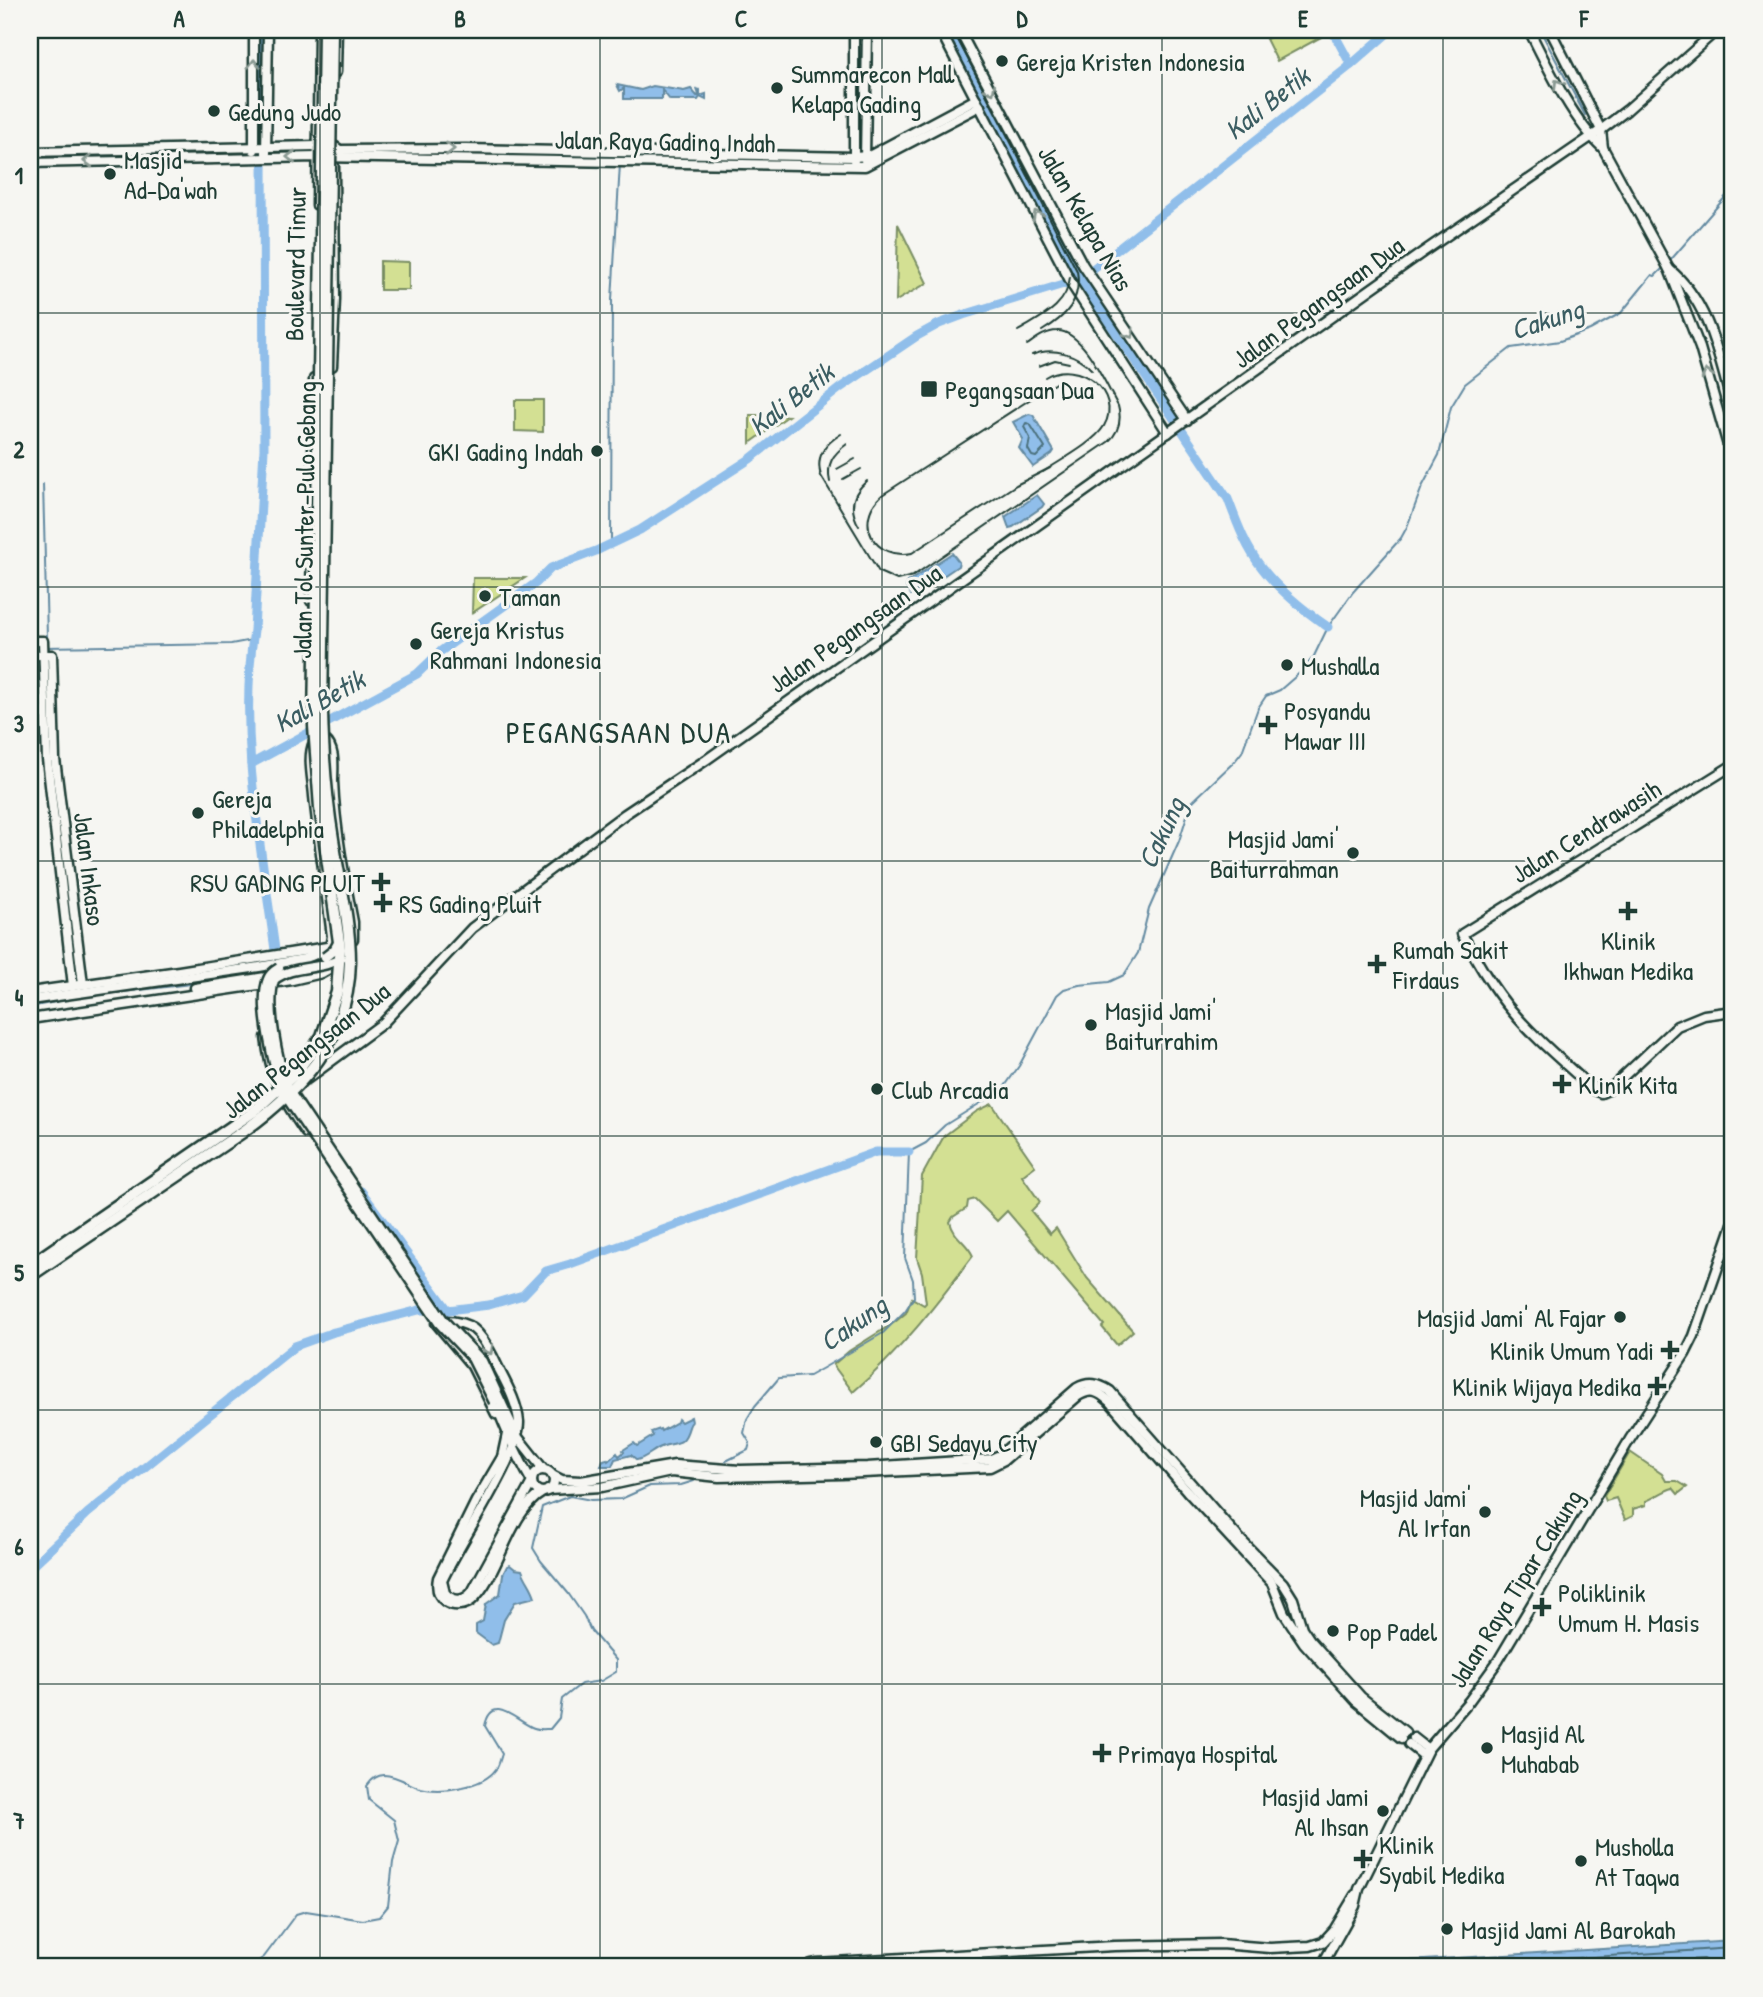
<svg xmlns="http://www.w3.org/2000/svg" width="1763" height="1997" viewBox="0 0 1763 1997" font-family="'Patrick Hand',sans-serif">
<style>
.green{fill:#d3e093;stroke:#798e64;stroke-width:2}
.water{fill:#90beea;stroke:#638aa1;stroke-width:2}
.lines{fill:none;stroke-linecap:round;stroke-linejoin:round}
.shore{stroke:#4c717d;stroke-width:2}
.stream{stroke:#638aa1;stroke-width:2}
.river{stroke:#90beea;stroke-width:9}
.secondary-casing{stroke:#1f3d34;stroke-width:13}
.secondary{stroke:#f6f6f2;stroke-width:8}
.tram{stroke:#1f3d34;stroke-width:2}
.secondary-bridge-casing{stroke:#1f3d34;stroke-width:13;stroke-linecap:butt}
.highway-bridge-casing{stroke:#1f3d34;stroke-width:15;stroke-linecap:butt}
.secondary-bridge{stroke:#f6f6f2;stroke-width:8}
.highway-bridge{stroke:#f6f6f2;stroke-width:10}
.oneway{stroke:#8a9a93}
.grid{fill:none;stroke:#1f3d34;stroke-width:2;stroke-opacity:0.55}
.poi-dot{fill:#1f3d34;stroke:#f6f6f2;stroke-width:2.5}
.labels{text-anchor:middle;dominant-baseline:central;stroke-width:6;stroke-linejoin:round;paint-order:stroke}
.poi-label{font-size:26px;fill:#1f3d34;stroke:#f6f6f2;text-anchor:start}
.street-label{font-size:26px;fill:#1f3d34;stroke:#f6f6f2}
.water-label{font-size:28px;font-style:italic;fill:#3b5d62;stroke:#f6f6f2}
.quarter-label{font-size:30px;letter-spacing:2px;fill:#1f3d34;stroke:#f6f6f2}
.neatline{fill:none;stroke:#1f3d34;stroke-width:2.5}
.grid-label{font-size:23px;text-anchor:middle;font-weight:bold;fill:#1f3d34}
</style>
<rect width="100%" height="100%" fill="#f6f6f2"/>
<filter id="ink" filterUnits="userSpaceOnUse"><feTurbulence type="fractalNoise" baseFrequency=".0143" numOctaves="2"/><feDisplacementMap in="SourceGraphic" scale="14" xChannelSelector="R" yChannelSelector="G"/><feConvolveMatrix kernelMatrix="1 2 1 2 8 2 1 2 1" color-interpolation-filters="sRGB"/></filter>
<g filter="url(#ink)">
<g class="green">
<path d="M1284,30H1320L1323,36L1277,61L1266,39Z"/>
<path d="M898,224L927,283L896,301Z"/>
<path d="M380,261L409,262V290H380Z"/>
<path d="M515,400H543V432L515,431Z"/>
<path d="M750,415L788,416L750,443Z"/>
<path d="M473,578H525L472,613Z"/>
<path d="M992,1104L1035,1166L1022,1176L1040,1202L1031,1211L1050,1234L1056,1228L1087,1278L1133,1331L1117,1345L1102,1327L1104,1325L1007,1211L997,1221L975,1199L968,1201L967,1208L953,1217L950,1222C954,1238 967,1242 973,1256C936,1305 900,1352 853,1392L833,1365L849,1351L895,1322L906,1313L912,1298L924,1305L926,1303L922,1273L917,1258L922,1176L944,1136L977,1111Z"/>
<path d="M1630,1452L1662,1474L1666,1481H1677L1687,1487L1678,1494L1673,1488C1662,1491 1657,1497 1646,1501V1505L1633,1509V1516L1625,1520L1616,1498L1606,1501L1604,1496Z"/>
</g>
<g class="water">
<path d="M617,85L641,90L653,86L684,91L691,89L697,96L699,95L697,89L700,90V96L706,94V100L700,97L698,100H670L662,90V99H624V88L620,91Z"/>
<path d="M1029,414L1033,415L1054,451L1052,454L1033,467L1019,448L1023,439L1013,422Z"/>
<path d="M1037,495L1044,504L1042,507L1013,527L1009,528L1005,517Z"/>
<path d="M952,553L959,562L958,566L915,595H911L906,587L908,582Z"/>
<path d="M691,1417C693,1427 692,1418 689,1427C683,1448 676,1441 661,1447C652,1451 646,1458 637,1460L631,1455L615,1459L612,1466H601L603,1460L607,1459L608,1461L617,1453L619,1456L624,1452L623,1450L634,1443L637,1446L653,1436L651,1432L660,1429L661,1431L677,1422L678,1419L681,1422Z"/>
<path d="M510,1565L515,1569L522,1570C526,1581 532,1586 535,1597L515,1602L504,1620L498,1643L492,1645L476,1633V1625L483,1621L486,1604L500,1594L503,1574L507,1566Z"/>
<path d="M1733,1941V1963L1652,1967H1310Z"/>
</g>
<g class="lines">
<g class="shore">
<path d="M1026,423L1030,424L1045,448L1036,457L1032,456L1028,449L1030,438L1024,427Z"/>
<path d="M1438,1967L1733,1948"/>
<path d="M1575,1967L1704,1959L1707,1961V1967"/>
</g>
<g class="stream">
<path d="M1540,30L1585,115"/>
<path d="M982,101L988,98"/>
<path d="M269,152L311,151"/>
<path d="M450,153L581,155"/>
<path d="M30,158L253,152"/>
<path d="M1669,262L1728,194L1733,182"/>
<path d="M43,484L47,637"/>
<path d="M611,544L612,300L620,164"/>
<path d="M45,647L231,644L252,640"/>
<path d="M30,648H39"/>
<path d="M64,865L68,898"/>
<path d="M221,980L264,970"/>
<path d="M30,1007L81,997L216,981"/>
<path d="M726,1461L748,1450L750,1443L744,1433L747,1419L755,1406L779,1378L809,1376L825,1367L883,1333L905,1311L914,1297L913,1280L905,1258L909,1152L926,1143L945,1125L1003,1089L1019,1066L1057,995L1064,989L1079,985L1109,982L1124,975L1138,953L1149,909L1179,841L1191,803L1235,761L1242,752L1258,708L1266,696L1280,690L1303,670L1314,656L1328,627L1353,592L1401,538L1407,527L1422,487L1439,455L1451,407L1465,384L1511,348L1560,341L1590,330L1621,313L1652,275L1655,276L1665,266"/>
<path d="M250,1967L264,1957L296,1914L306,1911L363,1920L379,1917L388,1906L393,1862L399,1841L394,1820L369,1800L367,1786C371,1780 376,1775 384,1775C396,1775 409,1784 420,1788C440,1793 483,1788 496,1769C499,1766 500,1759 502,1754L485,1726C492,1692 517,1722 534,1728C539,1730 545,1729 550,1729L559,1718L562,1699L581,1684L601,1681L616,1672V1660L591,1631L584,1616L568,1593L541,1561L533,1548L542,1507L570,1496L591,1500L621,1499L650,1486L681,1485L694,1481"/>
</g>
<g class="river">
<path d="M952,30L1080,279L1228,499C1237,523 1246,548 1262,568C1279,590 1305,611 1328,627"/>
<path d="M1332,30L1351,65"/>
<path d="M263,129V30"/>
<path d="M263,150L264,449L254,630C238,736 261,845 275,950L274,964"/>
<path d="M251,764L417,674L441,651L536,583L551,568L596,551L640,530L750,459L840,388L917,336L939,324L963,315L1080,279L1351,65L1391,30"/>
<path d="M361,1191L448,1310"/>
<path d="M30,1568L88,1513L295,1346L334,1332L419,1310H448L489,1305L523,1295L546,1271L570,1264L876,1152H909"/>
</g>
<g class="secondary-casing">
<g id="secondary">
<path d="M254,30V150"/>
<path d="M854,30V160"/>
<path d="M940,30L1074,288L1168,433"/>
<path d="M959,30L1083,265L1187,420"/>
<path d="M1529,30C1547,66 1573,121 1603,148L1669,269L1700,348L1733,463"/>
<path d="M1550,30L1601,130L1603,148"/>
<path d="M336,72L337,30"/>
<path d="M30,152L316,146H334L340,150L466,149L854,157L869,156L976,99"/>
<path d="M266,153L268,30"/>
<path d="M865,160L867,30"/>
<path d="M30,163L317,157L865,166L980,106"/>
<path d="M317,205L319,30"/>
<path d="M1669,269C1710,302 1719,359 1733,408"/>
<path d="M332,366L335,299L334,166"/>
<path d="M311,601L314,379"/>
<path d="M30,641H43L47,759L73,986"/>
<path d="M30,655H52L55,759L83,984"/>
<path d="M325,740C336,749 333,768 333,781C335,828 344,875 353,922V939"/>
<path d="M1733,765L1462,934C1477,961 1492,988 1512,1011C1536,1040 1566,1064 1594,1090L1601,1093L1610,1089L1677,1026L1704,1015L1733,1011"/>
<path d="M195,988L272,976"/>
<path d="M30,992L179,971L327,947"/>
<path d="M30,1000L259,967L304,959L330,948L332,936C326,889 319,843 314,796C313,780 307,757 314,742"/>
<path d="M30,1019L292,980L322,973L341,962"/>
<path d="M266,1037C270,1077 284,1101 306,1133"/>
<path d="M307,1079L383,1023L472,928L625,814L706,760L1423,252L1601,130L1627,110L1717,30"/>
<path d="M441,1321C471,1320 480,1331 493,1357C502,1377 517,1399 519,1422C520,1455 458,1545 442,1581L445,1593C453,1602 464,1602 472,1592L532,1482C518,1458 506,1430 496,1405"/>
<path d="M436,1323L472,1366L496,1414"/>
<path d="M501,1402L517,1436L544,1470"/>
<path d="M507,1434L502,1457L476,1501L438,1578C436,1588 437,1596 446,1602C454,1607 465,1606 472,1600C500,1575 508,1512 543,1492"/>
<circle cx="543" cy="1481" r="11"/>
<path d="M552,1475L562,1480L581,1481L675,1465L740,1470L867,1467L991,1459L1000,1455L1077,1388C1089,1381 1099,1384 1110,1391L1238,1537L1283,1583L1293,1599L1302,1628L1310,1640L1361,1697L1405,1732"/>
<path d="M548,1490L602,1487L671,1472L719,1477L842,1474L990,1467L1004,1460L1078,1396C1091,1388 1098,1391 1109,1401L1187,1491L1272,1583L1284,1613L1304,1643L1356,1701L1401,1738"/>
<path d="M1414,1738L1428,1749"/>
<path d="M1409,1744L1424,1756"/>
<path d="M811,1967V1964L816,1963L1114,1946L1221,1944L1270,1948L1310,1946L1323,1942L1334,1930L1355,1895"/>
<path d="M1321,1967L1355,1906L1359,1889L1428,1749L1469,1701L1498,1661L1630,1439L1685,1354L1694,1336L1733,1224"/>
</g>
</g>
<use href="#secondary" class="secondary"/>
<g class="tram">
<path d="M953,30L1077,271C1082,300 1066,317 1042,331"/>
<path d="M1018,331C1041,317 1067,307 1070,277"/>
<path d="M1032,355C1052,346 1078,354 1092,370"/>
<path d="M1039,366L1055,360L1069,363"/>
<path d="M841,434C825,444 815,456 821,476L879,572L897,580L913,576L1108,442C1119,432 1122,420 1118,406C1106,385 1083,330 1057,331C1046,331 1036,339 1027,345"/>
<path d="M1050,468L1016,485L912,553C874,561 853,521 882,495L1057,382"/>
<path d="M837,469L855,459"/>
<path d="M1043,472C1059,461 1094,443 1104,426C1123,394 1079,357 1045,377"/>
<path d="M843,479L861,469"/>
<path d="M830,482C826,464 833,454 847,444"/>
<path d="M859,526C849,509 851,494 867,481"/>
</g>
<g class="secondary-bridge-casing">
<g id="secondary-bridge">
<path d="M325,957L334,950L339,941"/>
<path d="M341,958C321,971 293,964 274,980C266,1007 278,1061 287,1088L444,1321L482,1361L501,1402"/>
<path d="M279,968C274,971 270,974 268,979C258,1002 274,1069 283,1092L439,1323L472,1358L494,1402"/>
</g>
</g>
<g class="highway-bridge-casing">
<g id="highway-bridge">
<path d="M30,1265L253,1112L296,1073L322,1036L337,992L340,949L320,808L314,726L324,30"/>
<path d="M30,1276L244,1131C303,1088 349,1039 350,961C350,921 339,879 333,839C326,797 323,754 322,712L332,30"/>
</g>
</g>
<use href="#secondary-bridge" class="secondary-bridge"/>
<use href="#highway-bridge" class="highway-bridge"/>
</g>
<defs><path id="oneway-chevron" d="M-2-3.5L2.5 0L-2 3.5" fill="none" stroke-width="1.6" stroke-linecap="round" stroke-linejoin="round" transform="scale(1.75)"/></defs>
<g class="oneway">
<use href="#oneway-chevron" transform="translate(254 64) rotate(-90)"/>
<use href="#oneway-chevron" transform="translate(1558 84) rotate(-122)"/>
<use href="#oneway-chevron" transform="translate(991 90) rotate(62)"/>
<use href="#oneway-chevron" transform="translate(450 149)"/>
<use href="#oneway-chevron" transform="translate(291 157) rotate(180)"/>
<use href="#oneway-chevron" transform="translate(88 161) rotate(178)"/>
<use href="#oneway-chevron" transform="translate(1037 215) rotate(-118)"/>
<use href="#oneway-chevron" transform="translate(1130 334) rotate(56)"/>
<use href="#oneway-chevron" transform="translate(1707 374) rotate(-106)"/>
<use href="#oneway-chevron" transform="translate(489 1350) rotate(62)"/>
</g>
</g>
<path class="grid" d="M320,30V1967M600,30V1967M882,30V1967M1162,30V1967M1443,30V1967M30,313H1733M30,587H1733M30,861H1733M30,1136H1733M30,1410H1733M30,1684H1733"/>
<g class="poi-dot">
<circle cx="1002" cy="61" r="7"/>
<circle cx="777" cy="88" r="7"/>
<circle cx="214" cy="111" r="7"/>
<circle cx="110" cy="174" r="7"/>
<rect x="920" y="380" width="18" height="18" rx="3.5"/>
<circle cx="597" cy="451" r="7"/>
<circle cx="485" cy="596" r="7"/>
<circle cx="416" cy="644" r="7"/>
<circle cx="1287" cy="665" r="7"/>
<path d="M1264.5 714.5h7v7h7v7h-7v7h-7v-7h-7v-7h7z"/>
<circle cx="198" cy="813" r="7"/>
<circle cx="1353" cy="853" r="7"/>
<path d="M377.5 871.5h7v7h7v7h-7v7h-7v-7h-7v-7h7z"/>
<path d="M379.5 892.5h7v7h7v7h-7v7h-7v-7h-7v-7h7z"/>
<path d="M1624.5 900.5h7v7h7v7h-7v7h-7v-7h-7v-7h7z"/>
<path d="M1373.5 953.5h7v7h7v7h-7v7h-7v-7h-7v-7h7z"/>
<circle cx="1091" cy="1025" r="7"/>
<path d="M1558.5 1073.5h7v7h7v7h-7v7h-7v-7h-7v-7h7z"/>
<circle cx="877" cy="1089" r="7"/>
<circle cx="1620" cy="1317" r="7"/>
<path d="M1666.5 1339.5h7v7h7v7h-7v7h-7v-7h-7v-7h7z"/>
<path d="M1653.5 1375.5h7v7h7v7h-7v7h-7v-7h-7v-7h7z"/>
<circle cx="876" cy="1442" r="7"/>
<circle cx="1485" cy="1512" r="7"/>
<path d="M1538.5 1596.5h7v7h7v7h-7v7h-7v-7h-7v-7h7z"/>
<circle cx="1333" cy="1631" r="7"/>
<circle cx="1487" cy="1748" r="7"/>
<path d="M1098.5 1742.5h7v7h7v7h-7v7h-7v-7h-7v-7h7z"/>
<circle cx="1383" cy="1811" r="7"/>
<path d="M1359.5 1848.5h7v7h7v7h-7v7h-7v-7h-7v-7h7z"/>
<circle cx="1581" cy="1861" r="7"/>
<circle cx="1447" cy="1929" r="7"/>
</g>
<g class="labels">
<g class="poi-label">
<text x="1016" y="61">Gereja Kristen Indonesia</text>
<text x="791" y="73">Summarecon Mall<tspan x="791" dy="30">Kelapa Gading</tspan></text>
<text x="228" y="111">Gedung Judo</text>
<text x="124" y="159">Masjid<tspan x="124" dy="30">Ad-Da'wah</tspan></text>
<text x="945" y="389">Pegangsaan Dua</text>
<text x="583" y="451" text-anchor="end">GKI Gading Indah</text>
<text x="499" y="596">Taman</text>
<text x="430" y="629">Gereja Kristus<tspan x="430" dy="30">Rahmani Indonesia</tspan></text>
<text x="1301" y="665">Mushalla</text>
<text x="1284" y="710">Posyandu<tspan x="1284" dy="30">Mawar III</tspan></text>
<text x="212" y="798">Gereja<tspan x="212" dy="30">Philadelphia</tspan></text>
<text x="1339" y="838" text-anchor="end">Masjid Jami'<tspan x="1339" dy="30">Baiturrahman</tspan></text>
<text x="365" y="882" text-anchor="end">RSU GADING PLUIT</text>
<text x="399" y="903">RS Gading Pluit</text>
<text x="1628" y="940" text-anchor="middle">Klinik<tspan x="1628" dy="30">Ikhwan Medika</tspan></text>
<text x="1393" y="949">Rumah Sakit<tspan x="1393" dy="30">Firdaus</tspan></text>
<text x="1105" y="1010">Masjid Jami'<tspan x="1105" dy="30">Baiturrahim</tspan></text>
<text x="1578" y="1084">Klinik Kita</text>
<text x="891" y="1089">Club Arcadia</text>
<text x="1606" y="1317" text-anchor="end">Masjid Jami' Al Fajar</text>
<text x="1654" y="1350" text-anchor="end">Klinik Umum Yadi</text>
<text x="1641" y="1386" text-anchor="end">Klinik Wijaya Medika</text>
<text x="890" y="1442">GBI Sedayu City</text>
<text x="1471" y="1497" text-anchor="end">Masjid Jami'<tspan x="1471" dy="30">Al Irfan</tspan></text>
<text x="1558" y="1592">Poliklinik<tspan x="1558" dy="30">Umum H. Masis</tspan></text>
<text x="1347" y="1631">Pop Padel</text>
<text x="1501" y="1733">Masjid Al<tspan x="1501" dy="30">Muhabab</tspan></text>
<text x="1118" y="1753">Primaya Hospital</text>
<text x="1369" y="1796" text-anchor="end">Masjid Jami<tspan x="1369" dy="30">Al Ihsan</tspan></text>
<text x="1379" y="1844">Klinik<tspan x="1379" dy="30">Syabil Medika</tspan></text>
<text x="1595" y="1846">Musholla<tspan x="1595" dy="30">At Taqwa</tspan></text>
<text x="1461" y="1929">Masjid Jami Al Barokah</text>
</g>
<g class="street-label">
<text transform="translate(665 141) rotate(1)">Jalan Raya Gading Indah</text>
<text transform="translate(1086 218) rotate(60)">Jalan Kelapa Nias</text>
<text transform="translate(295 264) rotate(-89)">Boulevard Timur</text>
<text transform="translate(1318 302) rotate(-36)">Jalan Pegangsaan Dua</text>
<text transform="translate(304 520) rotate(-89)">Jalan Tol Sunter–Pulo Gebang</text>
<text transform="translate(855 628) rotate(-35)">Jalan Pegangsaan Dua</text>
<text transform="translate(1586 831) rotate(-32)">Jalan Cendrawasih</text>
<text transform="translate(90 869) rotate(83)">Jalan Inkaso</text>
<text transform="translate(306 1050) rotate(-38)">Jalan Pegangsaan Dua</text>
<text transform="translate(1515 1588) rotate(-58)">Jalan Raya Tipar Cakung</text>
</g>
<g class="water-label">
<text transform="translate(1267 103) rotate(-38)">Kali Betik</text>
<text transform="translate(1547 319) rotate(-18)">Cakung</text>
<text transform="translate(791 399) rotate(-38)">Kali Betik</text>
<text transform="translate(319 701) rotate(-29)">Kali Betik</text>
<text transform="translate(1161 833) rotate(-65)">Cakung</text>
<text transform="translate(853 1323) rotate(-35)">Cakung</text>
</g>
<g class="quarter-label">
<text x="619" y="732">PEGANGSAAN DUA</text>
</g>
</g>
<rect width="1763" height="1997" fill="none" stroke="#f6f6f2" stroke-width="77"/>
<rect x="38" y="38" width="1686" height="1920" class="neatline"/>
<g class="grid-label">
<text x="179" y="27">A</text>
<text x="460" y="27">B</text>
<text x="741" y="27">C</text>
<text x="1022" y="27">D</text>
<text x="1303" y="27">E</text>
<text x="1584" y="27">F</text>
<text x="19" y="184">1</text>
<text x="19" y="458">2</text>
<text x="19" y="732">3</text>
<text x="19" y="1006">4</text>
<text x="19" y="1281">5</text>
<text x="19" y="1555">6</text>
<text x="19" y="1829">7</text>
</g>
</svg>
